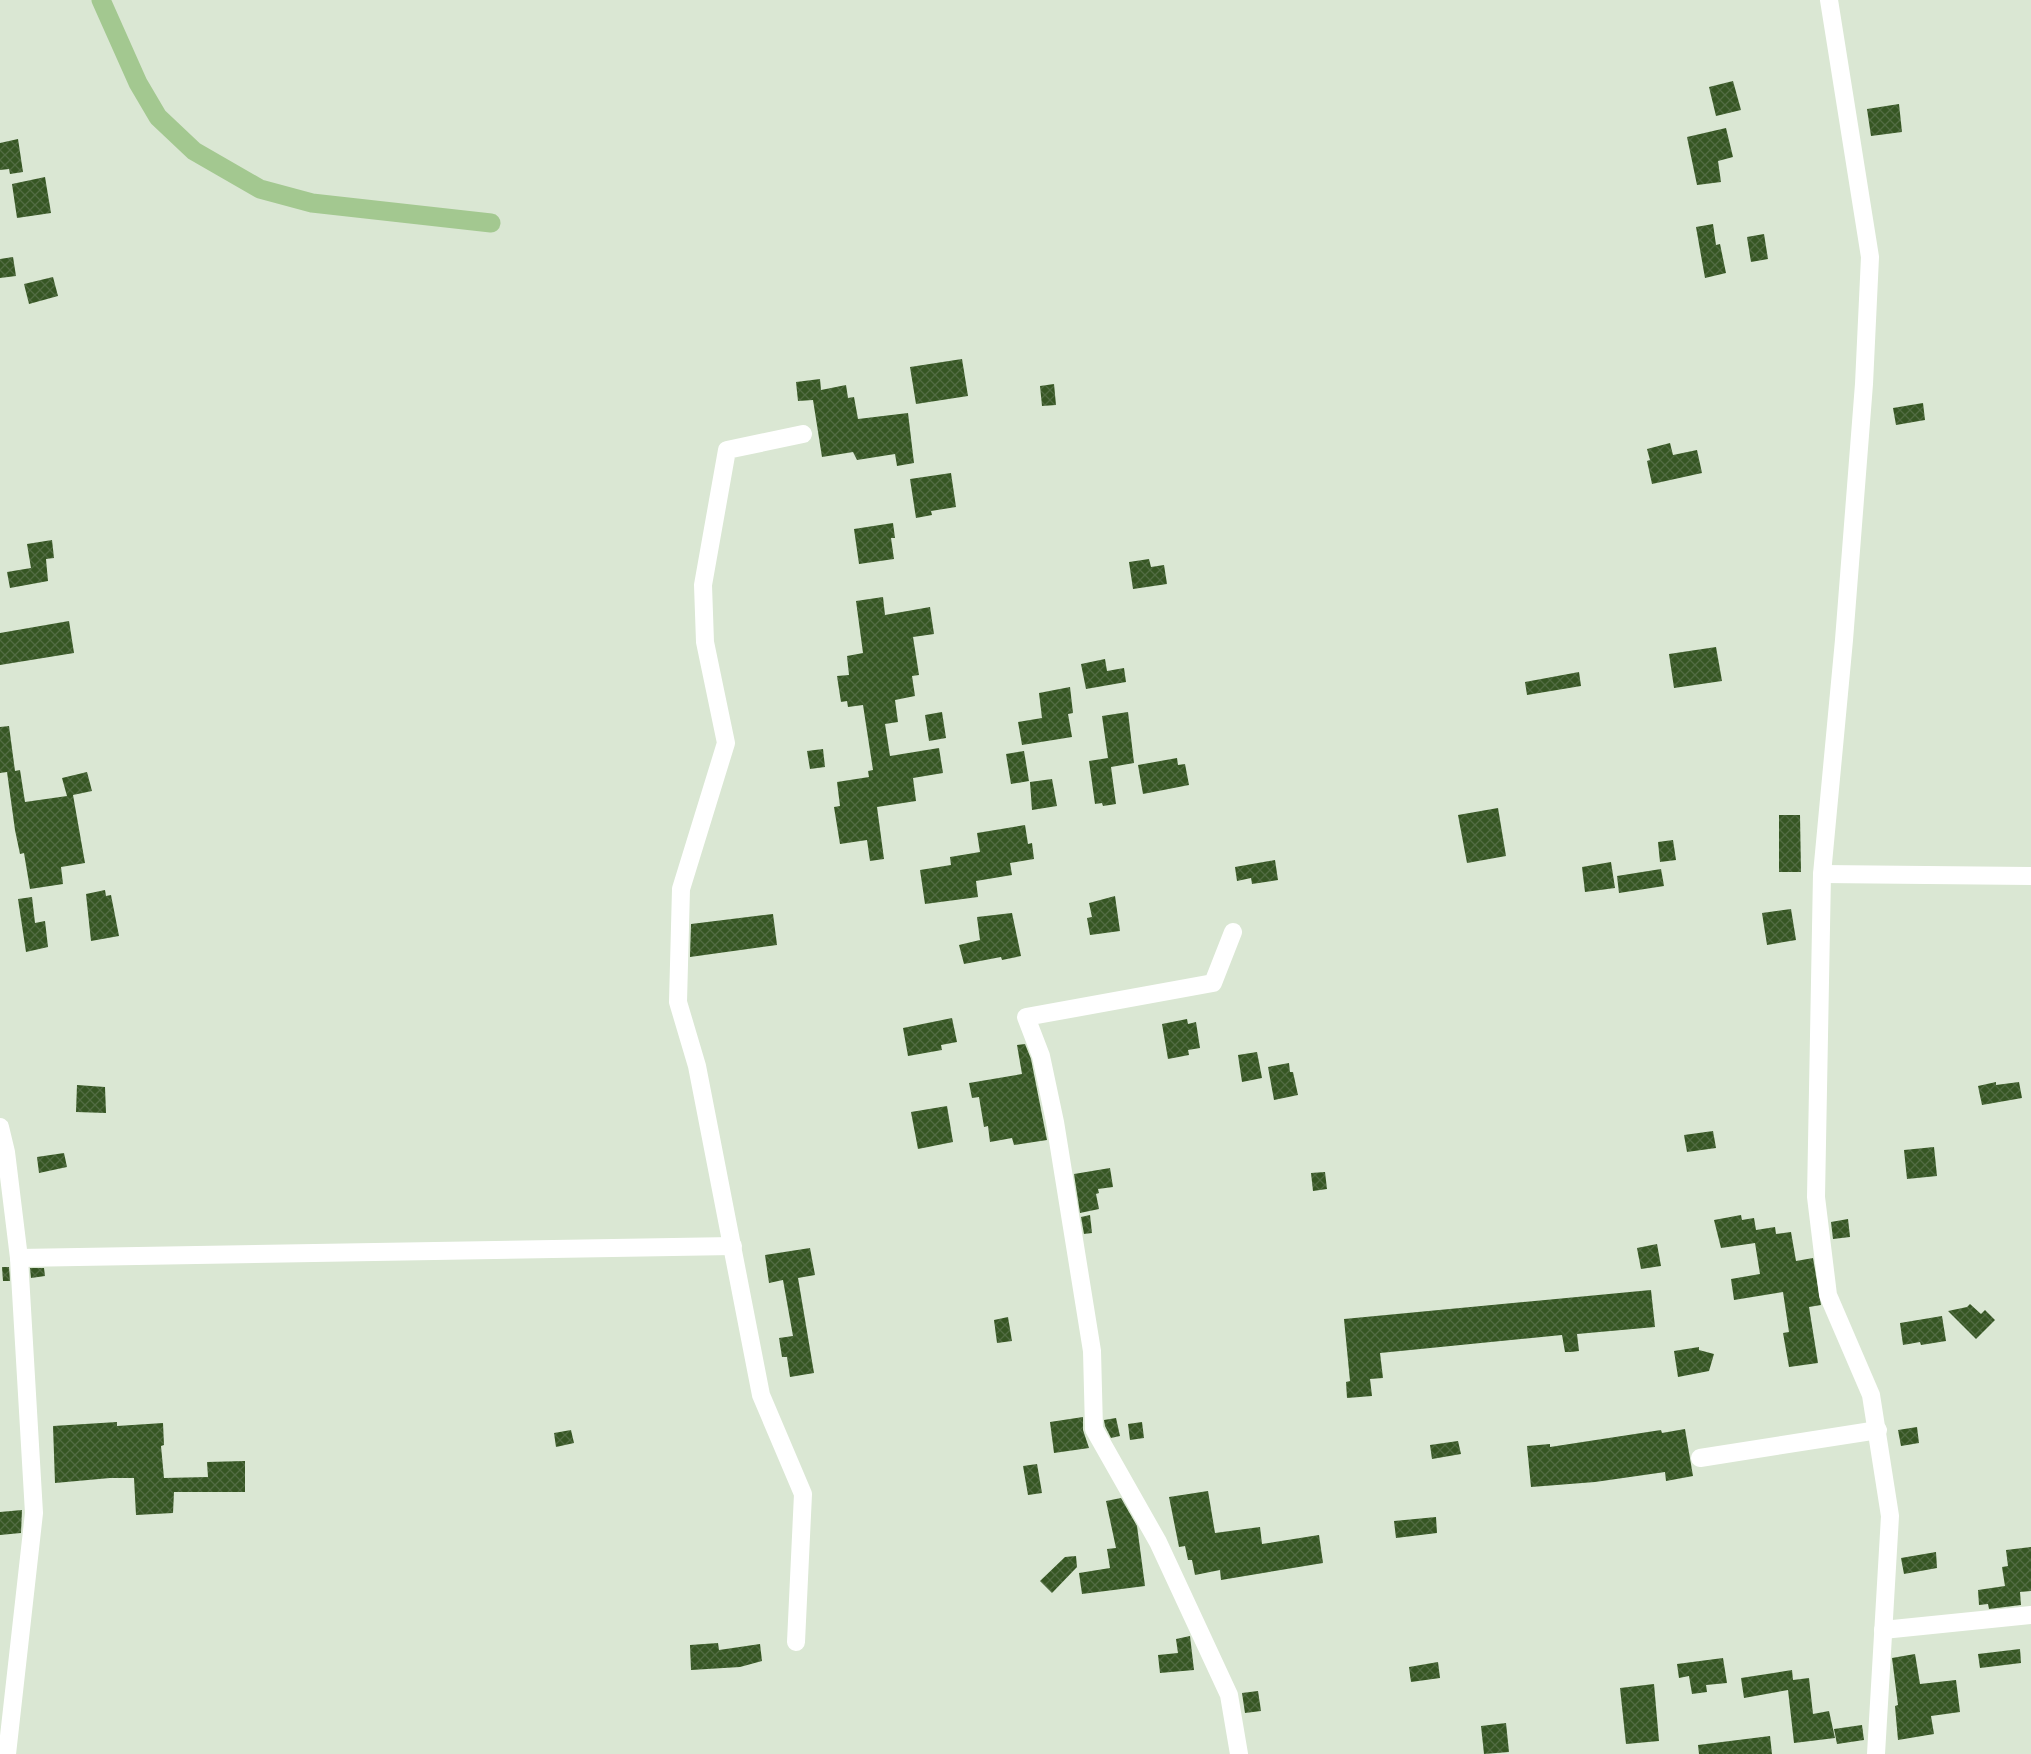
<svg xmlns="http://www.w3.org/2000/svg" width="2031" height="1754" viewBox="0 0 2031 1754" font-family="'Nunito Sans',sans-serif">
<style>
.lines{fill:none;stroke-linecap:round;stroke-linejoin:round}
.canal{stroke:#a3c890;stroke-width:19}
.building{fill:url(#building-cross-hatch)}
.street{stroke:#fff;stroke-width:18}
</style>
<defs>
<pattern id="building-cross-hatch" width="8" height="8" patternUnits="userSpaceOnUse" patternTransform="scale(1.25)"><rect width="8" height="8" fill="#365623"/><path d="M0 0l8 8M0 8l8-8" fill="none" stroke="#526c43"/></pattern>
</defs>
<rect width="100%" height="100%" fill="#dae7d3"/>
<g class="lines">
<path class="canal" d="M101,0L138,83L158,117L194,151L260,189L312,203L491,223"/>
</g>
<g class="building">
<path d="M1733,81L1741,110L1716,116L1709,87Z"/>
<path d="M1899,104L1902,132L1871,136L1867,109Z"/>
<path d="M1726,128L1733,157L1718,161L1721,182L1697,185L1687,137Z"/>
<path d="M18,139L23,172L10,174L9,169L0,170V143Z"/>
<path d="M45,177L51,213L17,218L12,184Z"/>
<path d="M1713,224L1716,245L1720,244L1726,273L1705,278L1696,227Z"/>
<path d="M1764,234L1768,259L1751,262L1747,237Z"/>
<path d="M13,257L16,276L0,278V259Z"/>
<path d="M53,277L58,296L29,304L24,284Z"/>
<path d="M962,359L968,396L916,404L910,367Z"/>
<path d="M820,379L821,390L846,385L848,398L854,397L858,419L908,413L914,463L897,466L895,454L857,460L853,452L822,457L813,400L798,401L796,382Z"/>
<path d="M1054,384L1056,405L1042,406L1040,386Z"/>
<path d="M1923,403L1925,420L1896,425L1893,408Z"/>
<path d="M1670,443L1673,455L1697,450L1702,473L1652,484L1647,461L1650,460L1647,449Z"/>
<path d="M951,473L956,507L931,511L932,515L916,518L910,479Z"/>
<path d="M893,523L895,538H891L894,559L859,564L854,529Z"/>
<path d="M52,540L54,558L46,559L48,581L10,588L7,572L31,568L27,544Z"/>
<path d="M1149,559L1151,567L1164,565L1167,584L1133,589L1129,562Z"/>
<path d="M883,597L885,615L930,607L934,634L913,637L919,675L912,676L915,696L895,700L898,722L885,724L890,756L939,748L943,773L913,778L916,801L877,807L884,859L870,861L867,840L840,844L834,807L840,806L837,782L869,777L868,771L873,770L863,705L848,707L847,701L841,702L837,676L849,675L847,656L863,653L856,601Z"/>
<path d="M69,621L74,653L0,665V633Z"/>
<path d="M1716,647L1722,681L1674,688L1669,654Z"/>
<path d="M1105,659L1107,671L1124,668L1126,682L1086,689L1081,664Z"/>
<path d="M1579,672L1581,686L1527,695L1525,682Z"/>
<path d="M1070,687L1073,713L1068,714L1072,737L1022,745L1018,722L1042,718L1039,693Z"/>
<path d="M942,712L946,738L929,741L925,715Z"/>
<path d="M1128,712L1134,763L1111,767L1116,804L1103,806L1102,803L1095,804L1089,761L1108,758L1102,716Z"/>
<path d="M9,726L15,771L20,770L25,802L67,796L62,778L87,772L92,791L73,795L85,863L61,867L63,884L30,889L24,853L20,854L15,830L7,772L0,773V727Z"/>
<path d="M823,749L825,767L810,769L807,751Z"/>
<path d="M1024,751L1029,781L1011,784L1006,754Z"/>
<path d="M1177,758L1178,765L1185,764L1189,785L1143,794L1138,765Z"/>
<path d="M1052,779L1057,806L1032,810L1030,782Z"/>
<path d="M1498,808L1506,856L1467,863L1458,815Z"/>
<path d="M1779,815H1800L1801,872H1779Z"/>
<path d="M1025,825L1028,844L1032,843L1034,859L1010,863L1012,875L976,881L978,897L925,904L920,870L951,865L950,857L980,852L977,833Z"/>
<path d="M1673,840L1676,860L1660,862L1658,842Z"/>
<path d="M1275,860L1278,880L1252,884L1251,878L1237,881L1235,867Z"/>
<path d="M1611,862L1615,888L1585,892L1582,867Z"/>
<path d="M1661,869L1664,886L1619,893L1617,876Z"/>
<path d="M105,890L106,896L111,895L119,936L91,941L86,894Z"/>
<path d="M1115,896L1120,931L1090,935L1087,918L1092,917L1089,903Z"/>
<path d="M32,897L35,923L45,921L48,947L26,952L18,899Z"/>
<path d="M1791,909L1796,940L1767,945L1762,913Z"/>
<path d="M1012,913L1021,956L1002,960L1001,957L964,964L959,945L980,940L977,917Z"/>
<path d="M773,914L777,945L690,957L691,924Z"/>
<path d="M952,1018L957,1042L941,1045L942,1050L908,1056L903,1028Z"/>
<path d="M1187,1019L1188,1024L1196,1022L1200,1048L1188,1050L1189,1055L1168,1059L1162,1024Z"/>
<path d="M1025,1044L1031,1059L1047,1140L1014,1145L1012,1138L990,1142L988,1126L984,1127L979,1097L972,1098L969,1083L1022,1074L1017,1045Z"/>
<path d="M1257,1052L1262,1078L1242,1082L1238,1055Z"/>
<path d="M1289,1063L1290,1072H1293L1298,1095L1274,1100L1268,1067Z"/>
<path d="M1996,1082V1085L2019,1082L2022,1098L1982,1105L1978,1086Z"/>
<path d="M77,1085L105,1087L106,1113L76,1112Z"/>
<path d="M947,1106L953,1142L918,1149L911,1112Z"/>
<path d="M1713,1131L1716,1148L1687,1152L1684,1135Z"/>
<path d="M1934,1147L1937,1176L1907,1179L1904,1150Z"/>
<path d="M64,1153L67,1167L39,1173L37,1157Z"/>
<path d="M1110,1168L1113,1187L1098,1189L1099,1193L1096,1194L1099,1209L1080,1213L1074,1174Z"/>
<path d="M1325,1172L1327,1189L1313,1191L1311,1173Z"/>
<path d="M1090,1215L1092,1233L1084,1234L1081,1217Z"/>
<path d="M1741,1215L1742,1220L1754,1218L1756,1230L1775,1227L1776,1234L1791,1232L1796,1261L1813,1258L1821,1305L1809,1307L1818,1363L1789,1367L1783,1333L1789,1332L1783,1292L1734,1300L1731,1279L1760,1274L1755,1243L1721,1248L1714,1220Z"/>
<path d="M1848,1219L1850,1237L1833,1239L1831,1222Z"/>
<path d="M1657,1244L1661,1266L1641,1269L1637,1248Z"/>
<path d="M810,1248L815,1275L798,1278L814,1373L790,1377L787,1357H782L779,1338L793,1336L783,1280L769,1283L765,1255Z"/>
<path d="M2,1267H9L10,1281H3Z"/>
<path d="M30,1268H44L45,1276L31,1278Z"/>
<path d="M1651,1290L1655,1327L1577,1334L1579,1351L1571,1352H1565L1562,1335L1380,1353L1383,1378L1370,1379L1372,1396L1347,1398L1346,1382L1350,1381L1344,1319Z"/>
<path d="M1970,1304L1981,1314L1985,1310L1995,1320L1976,1339L1948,1311L1967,1307Z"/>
<path d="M1942,1316L1946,1341L1921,1345L1920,1342L1903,1345L1900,1323Z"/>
<path d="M1008,1317L1012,1341L997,1343L994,1320Z"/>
<path d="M1699,1347V1350L1714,1354L1709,1371L1678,1377L1674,1351Z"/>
<path d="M1083,1417V1430L1089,1448L1054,1453L1050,1422Z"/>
<path d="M1116,1418L1120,1436L1111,1438L1105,1426L1104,1420Z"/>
<path d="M117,1422V1426L163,1423L164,1445L161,1446L164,1478L208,1477L207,1462L245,1461V1492H174L173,1513L136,1515L134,1478H110L55,1483L53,1426Z"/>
<path d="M1142,1422L1144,1438L1130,1440L1128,1424Z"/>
<path d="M1917,1427L1919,1443L1901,1446L1898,1430Z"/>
<path d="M1685,1429L1693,1476L1666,1481L1665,1472L1595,1482L1531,1487L1527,1446L1550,1444V1447L1661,1430L1662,1433Z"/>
<path d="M571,1430L574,1443L556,1447L554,1433Z"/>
<path d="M1458,1441L1461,1454L1432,1459L1430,1445Z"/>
<path d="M1037,1464L1042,1493L1028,1495L1023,1466Z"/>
<path d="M1208,1491L1215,1533L1260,1527L1262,1544L1319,1535L1323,1563L1221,1580L1220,1570L1195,1575L1192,1560H1188L1185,1546L1179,1547L1169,1497Z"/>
<path d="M1121,1498L1137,1526L1145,1586L1082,1594L1079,1573L1110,1568L1107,1549L1116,1548L1106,1501Z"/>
<path d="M22,1510L21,1533L0,1535V1512Z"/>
<path d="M1436,1517L1437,1533L1396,1538L1394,1521Z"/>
<path d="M2031,1547V1591L2020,1592L2021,1605L1989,1609L1988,1604L1979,1605L1978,1590L2005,1586L2002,1567L2008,1566L2006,1550Z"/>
<path d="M1936,1552L1937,1568L1904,1574L1901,1558Z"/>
<path d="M1076,1556L1077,1567L1052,1593L1040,1581L1065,1557Z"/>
<path d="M1190,1636L1194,1670L1160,1673L1158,1655L1178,1653L1176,1639Z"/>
<path d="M718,1643L719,1650L760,1644L762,1661L740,1667L691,1670L690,1645Z"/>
<path d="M2020,1649L2021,1663L1980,1668L1978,1654Z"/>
<path d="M1915,1654L1920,1684L1956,1680L1960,1712L1931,1716L1934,1734L1898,1740L1895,1706L1898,1705L1892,1658Z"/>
<path d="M1723,1658L1727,1683L1706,1685L1707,1692L1692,1694L1689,1676L1679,1678L1677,1664Z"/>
<path d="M1438,1662L1440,1678L1411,1682L1409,1667Z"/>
<path d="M1792,1670L1793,1680L1809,1678L1813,1714L1829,1711L1835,1738L1794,1743L1788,1690L1744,1698L1741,1678Z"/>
<path d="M1654,1684L1659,1741L1626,1744L1620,1688Z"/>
<path d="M1258,1691L1261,1711L1245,1713L1242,1693Z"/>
<path d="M1506,1723L1509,1752L1484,1754L1481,1726Z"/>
<path d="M1862,1725L1864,1740L1837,1744L1834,1729Z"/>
<path d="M1770,1736L1772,1754H1699L1698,1745Z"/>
</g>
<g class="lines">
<g class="street">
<path d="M1829,0L1870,257L1864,384L1844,640L1822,874L1816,1197L1828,1295L1871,1395L1890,1516L1876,1754"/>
<path d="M1822,874L2031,876"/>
<path d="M1233,932L1213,983L1026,1017L1041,1056L1055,1122L1092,1351L1094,1429L1158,1542L1229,1695L1239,1754"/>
<path d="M0,1127L6,1152L19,1258L34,1513L7,1754"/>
<path d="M19,1258L733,1246"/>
<path d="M1700,1458L1878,1430"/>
<path d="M1883,1630L2031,1615"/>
<path d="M796,1642L803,1494L761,1395L697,1066L678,1002L681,889L726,743L705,642L703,585L727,450L803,434"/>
</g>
</g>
</svg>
